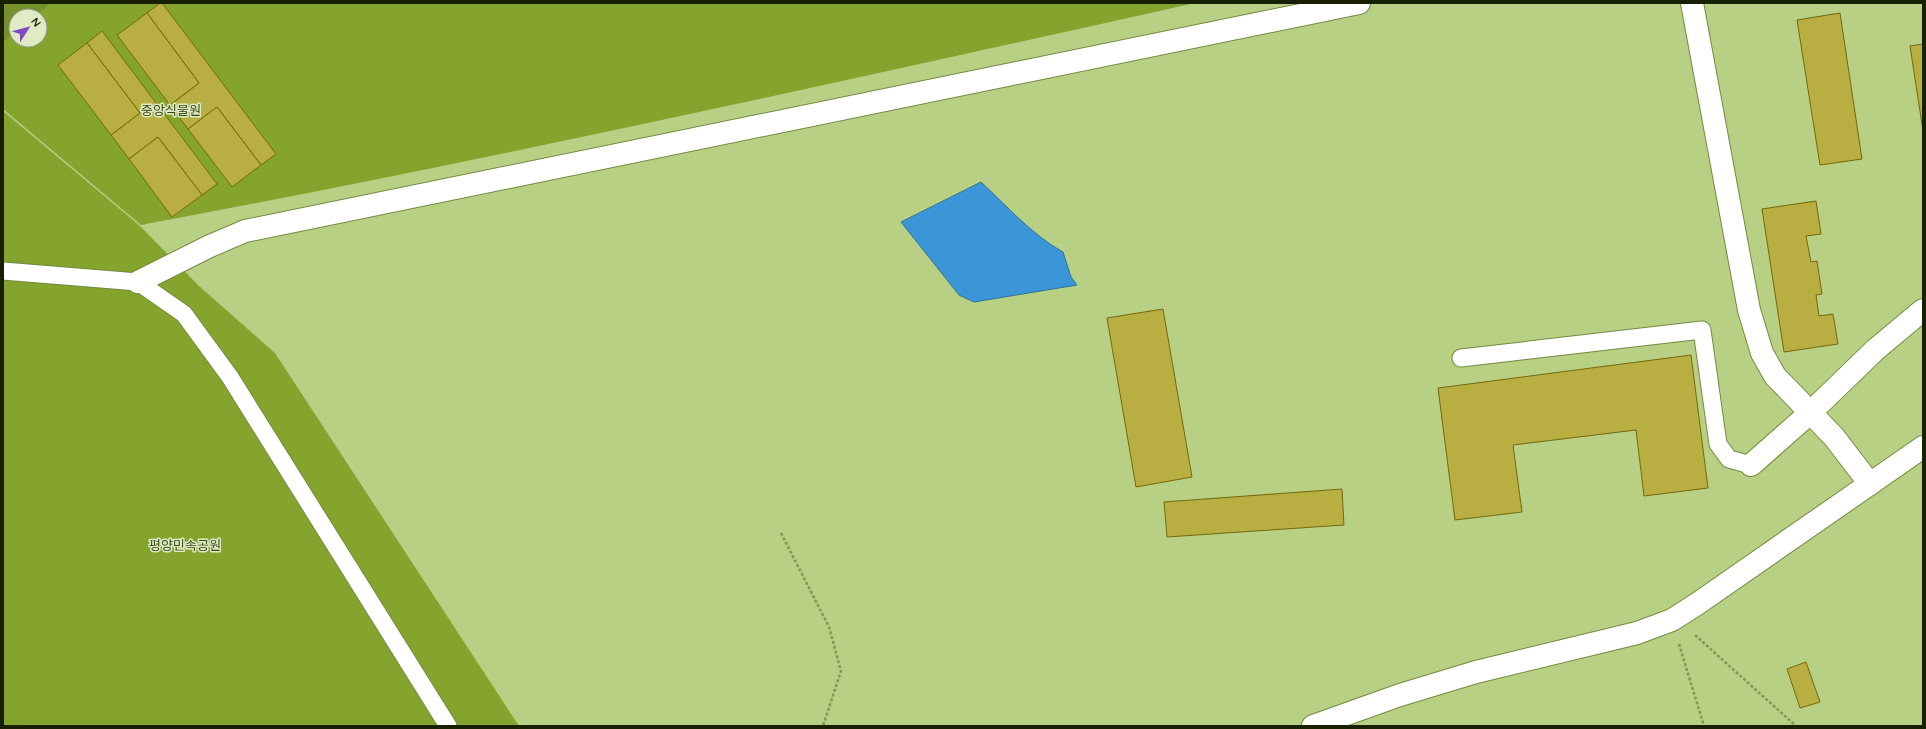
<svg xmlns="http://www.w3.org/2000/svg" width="1926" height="729" viewBox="0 0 1926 729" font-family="Quicksand,'Noto Sans KR',sans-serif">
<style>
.green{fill:#85a42d;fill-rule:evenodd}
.forest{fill:#75902c}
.water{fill:#3a96d6;stroke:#307396}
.building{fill:#b9ae41;stroke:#736a0c}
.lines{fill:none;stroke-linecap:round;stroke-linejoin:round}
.service-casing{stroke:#748a3f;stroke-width:19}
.minor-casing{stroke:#748a3f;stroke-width:24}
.path{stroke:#839759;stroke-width:2.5;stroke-dasharray:3 2;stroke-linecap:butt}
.service{stroke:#fff;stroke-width:17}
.minor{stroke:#fff;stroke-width:22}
.labels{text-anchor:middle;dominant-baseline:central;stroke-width:3;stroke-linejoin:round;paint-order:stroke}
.park-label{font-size:13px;fill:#394714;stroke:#deebc5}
</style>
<rect width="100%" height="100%" fill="#b7d083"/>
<g class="green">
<path d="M3,3H1195C845,81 494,159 141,225L3,109ZM16,16H40V40H16Z"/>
<path d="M3,111L140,226L199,286L275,353L519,726H3Z"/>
</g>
<path class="forest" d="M3,3H51L35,16H16V32L3,42Z"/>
<path class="water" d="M981,182C1008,207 1031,234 1063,252L1071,277L1077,285L974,302L959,295L901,222Z"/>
<g class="building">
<path d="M160,3H162L276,154L261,165L217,107L188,129L170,105L199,83L147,13Z"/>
<path d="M147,13L199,83L170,105L117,35Z"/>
<path d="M1840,13L1862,159L1820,165L1797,20Z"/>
<path d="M102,31L217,184L202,195L158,137L129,159L111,135L140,113L87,43Z"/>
<path d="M87,43L140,113L111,135L58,65Z"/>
<path d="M1923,44V131L1910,46Z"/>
<path d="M217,107L261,165L232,187L188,129Z"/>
<path d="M158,137L202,195L172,217L129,159Z"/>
<path d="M1816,201L1821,234L1806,236L1811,262L1817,261L1822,294L1816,295L1819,316L1833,314L1838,344L1784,352L1762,209Z"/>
<path d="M1163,309L1192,477L1136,487L1107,318Z"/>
<path d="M1691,355L1708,488L1644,496L1636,430L1513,445L1522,512L1455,520L1438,388Z"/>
<path d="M1342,489L1344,525L1167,537L1164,502Z"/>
<path d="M1806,662L1820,702L1800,708L1787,669Z"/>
</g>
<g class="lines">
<g class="service-casing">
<g id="service">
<path d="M3,271L138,282L184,314L230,377L448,726"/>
<path d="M1461,358L1702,330L1718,444L1729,459L1751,465"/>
</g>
</g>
<g class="minor-casing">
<g id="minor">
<path d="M1692,3L1749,310L1762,353L1775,376L1834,437L1870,484"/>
<path d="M138,282L210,246L245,231L1359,3"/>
<path d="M1751,465L1811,412L1875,350L1923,310"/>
<path d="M1313,726L1400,695L1476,672L1637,633L1672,620L1697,604L1923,447"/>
</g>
</g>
<g class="path">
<path d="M781,533L829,627L841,671L823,726"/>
<path d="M1695,635L1796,726"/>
<path d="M1679,644L1704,726"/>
</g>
<use href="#service" class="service"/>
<use href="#minor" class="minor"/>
</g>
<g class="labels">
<g class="park-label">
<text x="171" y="110">중앙식물원</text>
<text x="185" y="545">평양민속공원</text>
</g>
</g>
<rect width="1926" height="729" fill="none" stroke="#182002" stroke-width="8"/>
<g transform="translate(28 28) rotate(54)"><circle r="19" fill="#deebc5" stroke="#8f9a77"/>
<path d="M0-3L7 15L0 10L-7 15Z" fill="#844ac1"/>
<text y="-6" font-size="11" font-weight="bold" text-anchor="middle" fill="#182002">N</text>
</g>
</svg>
